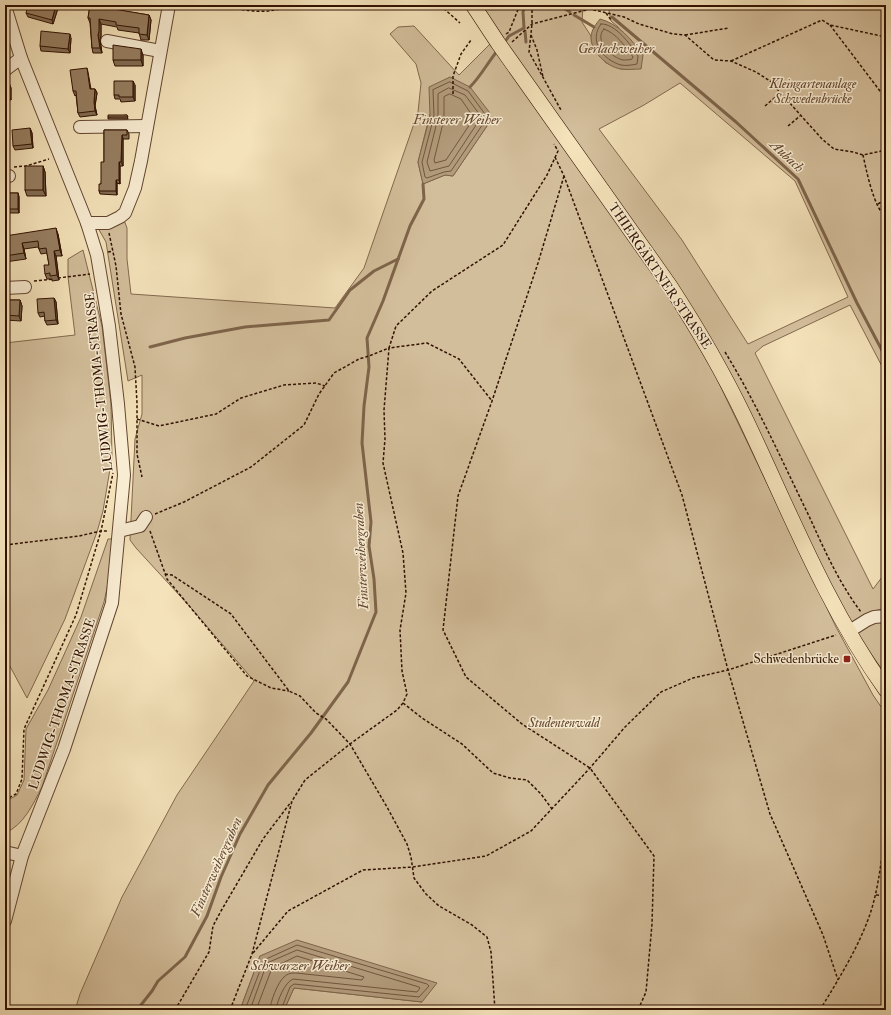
<svg xmlns="http://www.w3.org/2000/svg" width="891" height="1015" viewBox="0 0 891 1015" font-family="'IM FELL Double Pica',serif">
<style>
.green{fill:#d3be9b;stroke:#82684e;fill-rule:evenodd}
.water{fill:#b29b7b;stroke:#7e644a}
.lines{fill:none;stroke-linecap:round;stroke-linejoin:round}
.shore{stroke:#72563e;stroke-width:1}
.stream{stroke:#7e644a;stroke-width:3}
.minor-casing{stroke:#62452f;stroke-width:14}
.major-casing{stroke:#311101;stroke-width:16}
.path{stroke:#311101;stroke-width:1.5;stroke-dasharray:3 2;stroke-linecap:butt}
.minor{stroke:#f8ecd2;stroke-width:12}
.major{stroke:#f4e2ba;stroke-width:15}
.wall{fill:#816c53;stroke:#311101}
.shaded-wall{fill:#695844;stroke:#311101}
.building{fill:#967e61;stroke:#311101}
.poi-dot{fill:#8f2418;stroke:#f8ecd2;stroke-width:1.5}
.labels{text-anchor:middle;dominant-baseline:central;stroke-width:3;stroke-linejoin:round;paint-order:stroke}
.park-label{font-size:13px;font-style:italic;fill:#62452f;stroke:#f8ecd2}
.street-label{font-size:13px;fill:#311101;stroke:#f8ecd2}
.poi-label{font-size:13px;fill:#311101;stroke:#f8ecd2;text-anchor:end}
.water-label{font-size:14px;font-style:italic;fill:#654832;stroke:#f8ecd2}
</style>
<rect width="100%" height="100%" fill="#f4e2ba"/>
<filter id="stains"><feTurbulence type="fractalNoise" baseFrequency=".005" numOctaves="4"/><feColorMatrix values="0 0 0 0 .2 0 0 0 0 .09 0 0 0 0 .02 0 0 0 .5 -.17"/></filter>
<radialGradient id="worn" r=".72"><stop offset=".6" stop-color="#630" stop-opacity="0"/><stop offset="1" stop-color="#630" stop-opacity=".3"/></radialGradient>
<g class="green">
<path d="M478,5H598L583,6L582,22L591,36L594,48L606,63L621,69L641,68L618,27L611,21L608,5H886V374L850,305L763,346L755,353L873,589L886,572V586L883,591L886,593V608L874,611L886,620V675L847,620L725,369ZM680,83L795,181L848,297L748,344L682,240L599,129L644,105Z"/>
<path d="M414,26L459,75L492,42L666,289L715,375L836,627L873,695L886,714V1010H284L294,988L422,1002L260,956L240,1010H75L80,994L122,897L177,795L254,681L192,609L136,548L130,540L135,439L142,414V375L128,381L106,242L98,228L124,220L127,228V259L131,294L335,308L364,268L418,112L421,83L416,64L390,34L398,27ZM430,114L489,123L453,176L445,175L423,184L418,162Z"/>
<path d="M83,250L102,326L111,404L112,457L103,511L97,532L65,619L27,698L5,657V343L75,335L68,277V259Z"/>
<path d="M108,539H113L117,542L104,602L42,787C33,804 24,825 5,833V802L17,795L24,780L26,729L48,690L81,617Z"/>
</g>
<g class="water">
<path d="M600,19C619,24 631,39 643,55L641,69C635,69 627,70 621,69C607,67 590,51 591,36C592,29 596,24 600,19Z"/>
<path d="M450,77L470,87L490,113L489,123L453,176L445,175L423,184L418,162L430,116L429,87Z"/>
<path d="M297,940L437,983L422,1002L294,988L284,1010H240L260,956Z"/>
</g>
<g class="lines">
<g class="shore">
<path d="M601,24C615,23 631,45 638,56L637,64C632,65 626,66 621,65C603,60 588,41 601,24Z"/>
<path d="M604,29C616,33 626,47 633,57L632,59C630,60 626,60 623,60C612,58 593,40 604,29Z"/>
<path d="M450,82L468,91L485,114V121L451,171L444,172L427,178L425,177L422,162L434,116L433,90Z"/>
<path d="M449,88L465,95L480,115V119L449,166L430,171L427,162L438,118V94Z"/>
<path d="M450,94L461,99L474,118L446,160L435,163L434,160L444,119V97Z"/>
<path d="M245,1010L264,960L297,945L427,984L429,986L419,997L294,984L290,987L281,1010"/>
<path d="M250,1010L267,963L297,950L419,987L420,988L417,992L293,979C285,982 277,1001 276,1010"/>
<path d="M256,1010L272,968L297,956L364,977L362,980L296,973C292,973 288,973 284,977C278,982 270,1002 270,1010"/>
</g>
<g class="stream">
<path d="M559,5L570,12"/>
<path d="M598,5L605,9"/>
<path d="M574,15L594,27"/>
<path d="M612,17L736,122L798,179L857,303L886,358"/>
<path d="M525,31L526,42"/>
<path d="M504,43L509,36L524,28L523,12L525,5"/>
<path d="M470,87C481,76 488,62 498,50"/>
<path d="M150,347L185,338L245,327L329,320L350,290L374,271L398,259"/>
<path d="M137,1010L152,991L158,981L185,957L207,916L221,877L240,834L268,785L311,733L348,682L376,612L374,579L369,546L371,522L362,443L364,406L369,367L367,338L383,301L410,226L424,199L423,184"/>
</g>
<g class="minor-casing">
<g id="minor">
<path d="M5,6L21,58L87,223L97,255L109,326L118,404L124,475L112,603L64,749L22,856L5,921"/>
<path d="M107,41L160,51"/>
<path d="M5,70L21,58"/>
<path d="M80,127L147,126"/>
<path d="M5,176H9"/>
<path d="M87,223H108L120,217L125,213L135,188L141,161L169,5"/>
<path d="M5,288L25,287"/>
<path d="M119,531L140,526L146,517"/>
<path d="M848,632L867,620L874,617L886,616"/>
<path d="M5,852L22,856"/>
</g>
</g>
<g class="major-casing">
<path id="major" d="M473,5L498,43L670,286C698,329 723,372 745,418C789,510 826,606 886,690"/>
</g>
<g class="path">
<path d="M217,5C241,9 266,17 289,5"/>
<path d="M440,5L460,23"/>
<path d="M517,5L519,7L532,6"/>
<path d="M532,5V24L529,52L561,110"/>
<path d="M586,5L590,9L592,5"/>
<path d="M606,13L611,20"/>
<path d="M830,25L886,99"/>
<path d="M506,34L509,32L519,7"/>
<path d="M531,35L537,50L543,77"/>
<path d="M685,35L729,28"/>
<path d="M512,42L532,24L590,9L624,17L639,24L673,34L685,35L714,60L731,61L756,72L770,81L822,139L834,149L853,152L863,155L886,150"/>
<path d="M731,61L822,20L830,25L886,37"/>
<path d="M453,94V76L461,54L471,40"/>
<path d="M765,106L780,93"/>
<path d="M788,126L800,116"/>
<path d="M863,155C866,169 874,209 886,217"/>
<path d="M555,157L564,176L682,495L728,670L770,814L823,935L838,980"/>
<path d="M14,167L26,166L49,159"/>
<path d="M564,176L538,263L492,401L458,496L443,630L466,677L522,724L590,768L654,856L652,924L646,992L638,1010"/>
<path d="M878,204L886,199"/>
<path d="M109,233L116,266L121,314L135,367L137,403V454L142,477"/>
<path d="M108,252L113,251"/>
<path d="M883,262L886,260"/>
<path d="M58,278L90,274"/>
<path d="M34,281L54,279"/>
<path d="M725,352C757,404 782,461 809,516C824,549 839,583 861,612"/>
<path d="M137,419L159,426L216,414L241,398L284,385L316,383L325,386"/>
<path d="M155,514L184,502L251,467L304,425L319,394L334,373L359,359L369,356L389,348L396,326L432,291L503,245L547,175L558,151L554,144"/>
<path d="M150,531L167,579L247,676L271,688L289,691"/>
<path d="M5,545L79,536L101,531H108"/>
<path d="M165,574L172,575L231,614L289,691L300,696L316,713L326,719L350,744L387,807L407,844L411,857L414,878L426,894L439,906L472,925L487,937L491,952L495,1010"/>
<path d="M403,703L422,718L462,744L493,773L510,778L527,780L541,794L552,809"/>
<path d="M5,800L16,794L22,779L24,729L76,615L101,531L113,473"/>
<path d="M876,895L886,896"/>
<path d="M253,953L288,911L363,870L413,867L486,856L531,831L590,768L625,727L661,692L693,678L728,670L836,635"/>
<path d="M175,1010L209,952L213,926L221,911L263,839L291,802"/>
<path d="M230,1010L252,954L292,801L305,780L350,744L397,710L403,703L407,694L402,671L400,630L406,593L403,553L383,463L385,439L384,410L389,348L427,343L459,359L492,401"/>
<path d="M820,1010C838,980 857,950 869,917C879,889 881,859 886,830"/>
</g>
<use href="#minor" class="minor"/>
<use href="#major" class="major"/>
</g>
<g class="wall">
<path d="M59,5L53,24L28,17L26,13Z"/>
<path d="M90,5H111V9L149,15L151,20L149,40H141L139,33L118,30L117,27L101,24V36L100,40L102,53H93L92,48L90,23L88,18Z"/>
<path d="M71,38L70,53L41,51L40,46Z"/>
<path d="M143,55V66H115L113,60Z"/>
<path d="M87,68L88,72L91,89H95L97,93L95,106L97,115L80,117L78,113L76,95L75,96L73,91Z"/>
<path d="M5,83H9L11,88V100H5Z"/>
<path d="M135,85V101L121,102L120,99H115L114,95Z"/>
<path d="M127,115L128,119H108V117Z"/>
<path d="M30,128L32,133L33,148L15,150L13,146Z"/>
<path d="M104,130H127L129,134V139H123V166H120V184L117,183V195L100,194L99,191L101,184L104,162Z"/>
<path d="M43,166L45,172L46,196H27L25,190Z"/>
<path d="M5,193H18L19,197V213H5Z"/>
<path d="M58,234L62,256H56L59,280L52,281V279H47L45,274L49,265L47,253L41,254L38,247L24,249L26,259L5,262V236Z"/>
<path d="M54,298L56,302L58,324L47,325L45,321V316L40,317L38,313Z"/>
<path d="M5,300H20L22,306L21,321L5,320Z"/>
</g>
<g class="shaded-wall">
<path d="M56,5H59L53,24L52,20Z"/>
<path d="M109,5H111L110,13L108,8Z"/>
<path d="M149,15L151,20L149,40L147,35Z"/>
<path d="M99,19L101,24V36L100,40L102,53L100,48L98,35Z"/>
<path d="M70,34L71,38L70,53L68,49Z"/>
<path d="M141,49L143,55V66L141,60Z"/>
<path d="M133,81L135,85V101L133,97Z"/>
<path d="M9,83L11,88V100L9,96Z"/>
<path d="M95,89L97,93L95,106L97,115L95,111L94,102Z"/>
<path d="M30,128L32,133L33,148L32,144Z"/>
<path d="M122,135L123,139V166L121,162Z"/>
<path d="M119,162L120,166V184L119,180Z"/>
<path d="M43,166L45,172L46,196L43,190Z"/>
<path d="M116,180L117,183V195L116,191Z"/>
<path d="M18,193L19,197V213L18,209Z"/>
<path d="M56,228L58,234L62,256L60,250Z"/>
<path d="M22,243L24,249L26,259L24,253Z"/>
<path d="M54,251L56,256L59,280L57,275Z"/>
<path d="M54,298L56,302L58,324L56,320Z"/>
<path d="M20,300L22,306L21,321L19,316Z"/>
</g>
<g class="building">
<path d="M28,5H56L52,20L26,13Z"/>
<path d="M90,5H109L108,8L149,15L147,35L139,34V28L116,25V22L99,19V31L98,35L100,48H92L90,18H88Z"/>
<path d="M41,31L70,34L68,49L40,46Z"/>
<path d="M113,45L141,49V60H113Z"/>
<path d="M87,68L90,89H95L94,102L95,111L78,113L76,91H73L70,70Z"/>
<path d="M114,81H133V97H119V95H114Z"/>
<rect x="5" y="83" width="4" height="13"/>
<path d="M108,115H127L128,117H108Z"/>
<path d="M30,128L32,144L13,146L12,130Z"/>
<path d="M104,130H127V135H122L121,162H119V180H116V191H99V184H101V162H104Z"/>
<rect x="25" y="166" width="18" height="24"/>
<rect x="5" y="193" width="13" height="16"/>
<path d="M56,228L60,250L54,251L57,275L50,276V273L45,274L44,265H49L46,248L39,249L38,241L22,243L24,253L5,256V236Z"/>
<path d="M54,298L56,320L45,321L44,312L38,313L37,299Z"/>
<path d="M5,300H20L19,316L5,315Z"/>
</g>
<rect class="poi-dot" x="843" y="655" width="8" height="8" rx="2"/>
<g class="labels">
<g class="park-label">
<text x="813" y="84">Kleingartenanlage<tspan x="813" dy="15">Schwedenbrücke</tspan></text>
<text x="564" y="723">Studentenwald</text>
</g>
<g class="street-label">
<text transform="translate(660 276) rotate(56)">THIERGÄRTNER STRASSE</text>
<text transform="translate(99 382) rotate(-96)">LUDWIG-THOMA-STRASSE</text>
<text transform="translate(62 704) rotate(-71)">LUDWIG-THOMA-STRASSE</text>
</g>
<g class="poi-label">
<text x="839" y="659">Schwedenbrücke</text>
</g>
<g class="water-label">
<text x="616" y="48">Gerlachweiher</text>
<text x="457" y="119">Finsterer Weiher</text>
<text transform="translate(787 156) rotate(43)">Aubach</text>
<text transform="translate(361 556) rotate(-93)">Finsterweihergraben</text>
<text transform="translate(216 867) rotate(-66)">Finsterweihergraben</text>
<text x="300" y="965">Schwarzer Weiher</text>
</g>
</g>
<rect width="891" height="1015" fill="none" stroke="#f4e2ba" stroke-width="20"/>
<rect x="6" y="6" width="879" height="1003" fill="none" stroke="#311101" stroke-width="2"/>
<rect x="10" y="10" width="871" height="995" fill="none" stroke="#311101"/>
<rect width="100%" height="100%" filter="url(#stains)"/>
<rect width="100%" height="100%" fill="url(#worn)"/>
</svg>
